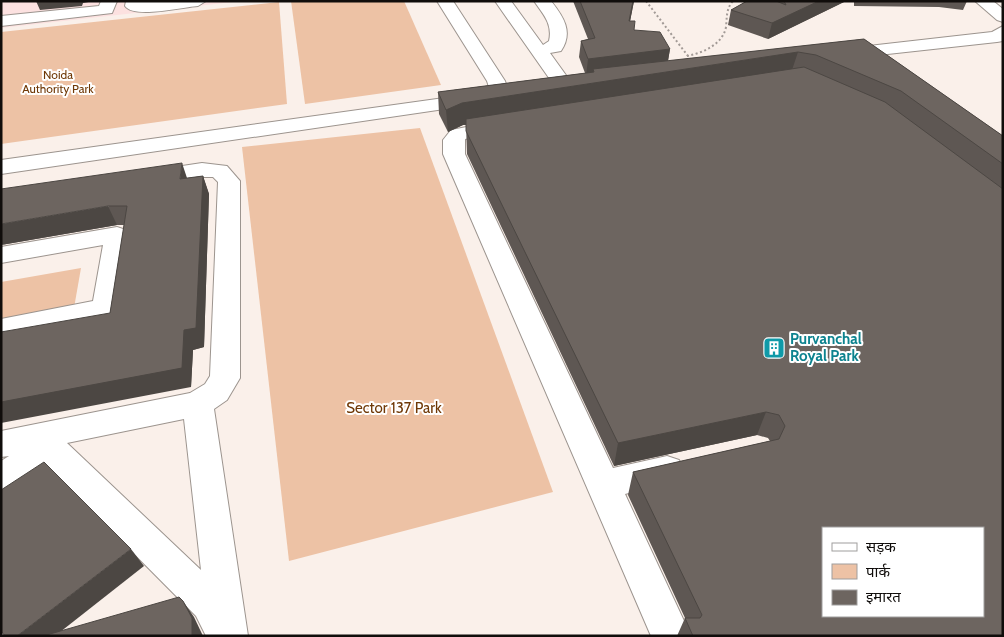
<svg xmlns="http://www.w3.org/2000/svg" width="1004" height="637" viewBox="0 0 1004 637" font-family="Cabin,'Noto Sans Devanagari',sans-serif">
<style>
.commercial{fill:#fce1e0}
.green{fill:#edc2a5}
.lines{fill:none;stroke-linecap:round;stroke-linejoin:round}
.minor-casing{stroke:#9c948e;stroke-width:2}
.path{stroke:#a29a96;stroke-width:2;stroke-dasharray:2 2.5;stroke-linecap:butt}
.minor{fill:#fff;fill-rule:evenodd}
.wall{fill:#5e5753}
.shaded-wall{fill:#4c4743}
.building{fill:#6d6560;stroke:#4c4743;fill-rule:evenodd}
.labels{text-anchor:middle;dominant-baseline:central;stroke-width:4;stroke-linejoin:round;paint-order:stroke}
.far-park-label{font-size:12px;fill:#6f3806;stroke:#fff}
.culture-label{font-size:15px;font-weight:bold;fill:#0d838f;stroke:#fff;text-anchor:start}
.park-label{font-size:15px;fill:#6f3806;stroke:#fff}
</style>
<rect width="100%" height="100%" fill="#faf0ea"/>
<path class="commercial" d="M1,1H242L1,28Z"/>
<g class="green">
<path d="M291,1H404L441,85L305,104Z"/>
<path d="M279,2L287,104L1,144V32Z"/>
<path d="M420,128L553,492L289,561L242,147Z"/>
<path d="M81,268L74,308L1,322V282Z"/>
</g>
<g class="lines">
<g class="minor-casing">
<g id="minor">
<path d="M101,1H117L112,13L1,26V16L99,6Z"/>
<path d="M126,1H206L198,6C183,7 134,19 125,6Z"/>
<path d="M437,1H453L505,81L507,87L502,96L492,102L1,174V160L480,93L489,87L487,81Z"/>
<path d="M495,1H511L543,45L549,41C553,24 543,14 534,1H551C563,16 574,32 561,51L550,53L568,78L598,79L600,83L598,87L563,90L556,88Z"/>
<path d="M975,1H993L1003,9V22L997,20Z"/>
<path d="M1003,26V41L997,42L842,59L836,58L833,54L836,50L842,49L992,32Z"/>
<path d="M503,120L510,122L513,126L510,130L465,139V154L613,468L667,456L679,460L684,470L679,480L625,494L691,636H651L443,154V140L451,130Z"/>
<path d="M202,163L227,166L240,181V378L227,400L214,409L248,636H206L196,616L46,465L13,490L1,494V461L9,456L1,457V431L190,393L205,384L210,376L218,182L213,177H202L149,185L141,183L138,178L141,173L149,171ZM184,419L201,570L67,443Z"/>
<path d="M117,227L126,230L129,235L119,308L115,315L1,339V319L93,301L103,245L1,263V247Z"/>
</g>
</g>
<g class="path">
<path d="M646,1L691,60"/>
<path d="M687,56C703,53 723,44 726,27C727,17 726,9 733,1"/>
</g>
<use href="#minor" class="minor"/>
</g>
<g class="wall">
<path d="M573,1H634L630,21L634,30L670,49L668,61L864,39L1003,136V636H677L685,618L628,495L633,472L770,441L768,438L757,435L614,466L467,154L466,125H463L448,132L439,114L438,92L585,73L579,57L581,41L588,39Z"/>
<path d="M747,1H846L768,39L728,25L731,10Z"/>
<path d="M854,1H967L963,10L939,7L854,6Z"/>
<path d="M203,176L209,194L204,347L193,350L191,387L110,313L124,225H117L1,245L187,178Z"/>
</g>
<g class="shaded-wall">
<path d="M36,1H94L83,3L82,6L40,10Z"/>
<path d="M633,1H634L627,37L629,21Z"/>
<path d="M819,1H846L768,39L772,23Z"/>
<path d="M670,49L667,66L594,72L593,69V75L586,76L588,59Z"/>
<path d="M798,52L791,73L463,125L448,132L446,110L462,103Z"/>
<path d="M182,163L188,181L180,179Z"/>
<path d="M203,176L209,194L204,347L193,350L191,387L1,423V402L184,330Z"/>
<path d="M108,206L117,225L1,245V224Z"/>
<path d="M766,412L757,435L614,466L618,443Z"/>
<path d="M131,549L144,566L55,636H17Z"/>
<path d="M183,601L194,617L203,636H192Z"/>
</g>
<g class="building">
<path d="M580,1H633L629,21H635L634,30L660,32L670,49L588,59L581,41L595,38Z"/>
<path d="M747,1H776L786,5L784,1H819L772,23L731,10Z"/>
<path d="M864,39L1003,136V164L901,91L816,55L798,52L462,103L446,110L438,92L594,72L593,69Z"/>
<path d="M804,67L885,102L1003,189V636H693L685,618H700L702,615L633,472L779,439L785,426L779,415L766,412L618,443L466,131V119ZM823,528H983V616H823Z"/>
<path d="M182,163L180,179L203,176L196,328L184,330L182,368L1,402V332L110,313L127,206H108L1,224V189Z"/>
<path d="M44,462L131,549L17,636H5L1,631V490Z"/>
<path d="M179,597L183,601L192,618V636H43Z"/>
</g>
<defs>
<g id="building-square" transform="scale(1.125)"><rect x="-9" y="-9" width="18" height="18" rx="4" fill="#0f9aa8" stroke="#fff"/><path d="M-4-6H4V6H1V3H-1V6H-4ZM-2.5-4.3h1.7v1.8h-1.7ZM.8-4.3h1.7v1.8H.8ZM-2.5-1h1.7V.8h-1.7ZM.8-1h1.7V.8H.8Z" fill="#fff"/></g>
</defs>
<g fill-rule="evenodd">
<use href="#building-square" x="774" y="348"/>
</g>
<g class="labels">
<g class="far-park-label">
<text x="58" y="74">Noida<tspan x="58" dy="14">Authority Park</tspan></text>
</g>
<g class="culture-label">
<text x="790" y="339">Purvanchal<tspan x="790" dy="17">Royal Park</tspan></text>
</g>
<g class="park-label">
<text x="394" y="408">Sector 137 Park</text>
</g>
</g>
<rect width="1004" height="637" fill="none" stroke="#100d0b" stroke-width="5"/>
<rect x="822" y="527" width="162" height="90" fill="#ffffff" stroke="#9f9e9d"/>
<rect x="832" y="543" width="25" height="8" fill="#ffffff" stroke="#9f9e9d"/>
<text x="866" y="552" font-size="15" fill="#100d0b">सड़क</text>
<rect x="832" y="564" width="25" height="15" fill="#edc2a5" stroke="#9f9e9d"/>
<text x="866" y="577" font-size="15" fill="#100d0b">पार्क</text>
<rect x="832" y="590" width="25" height="15" fill="#6d6560" stroke="#9f9e9d"/>
<text x="866" y="602" font-size="15" fill="#100d0b">इमारत</text>
</svg>
